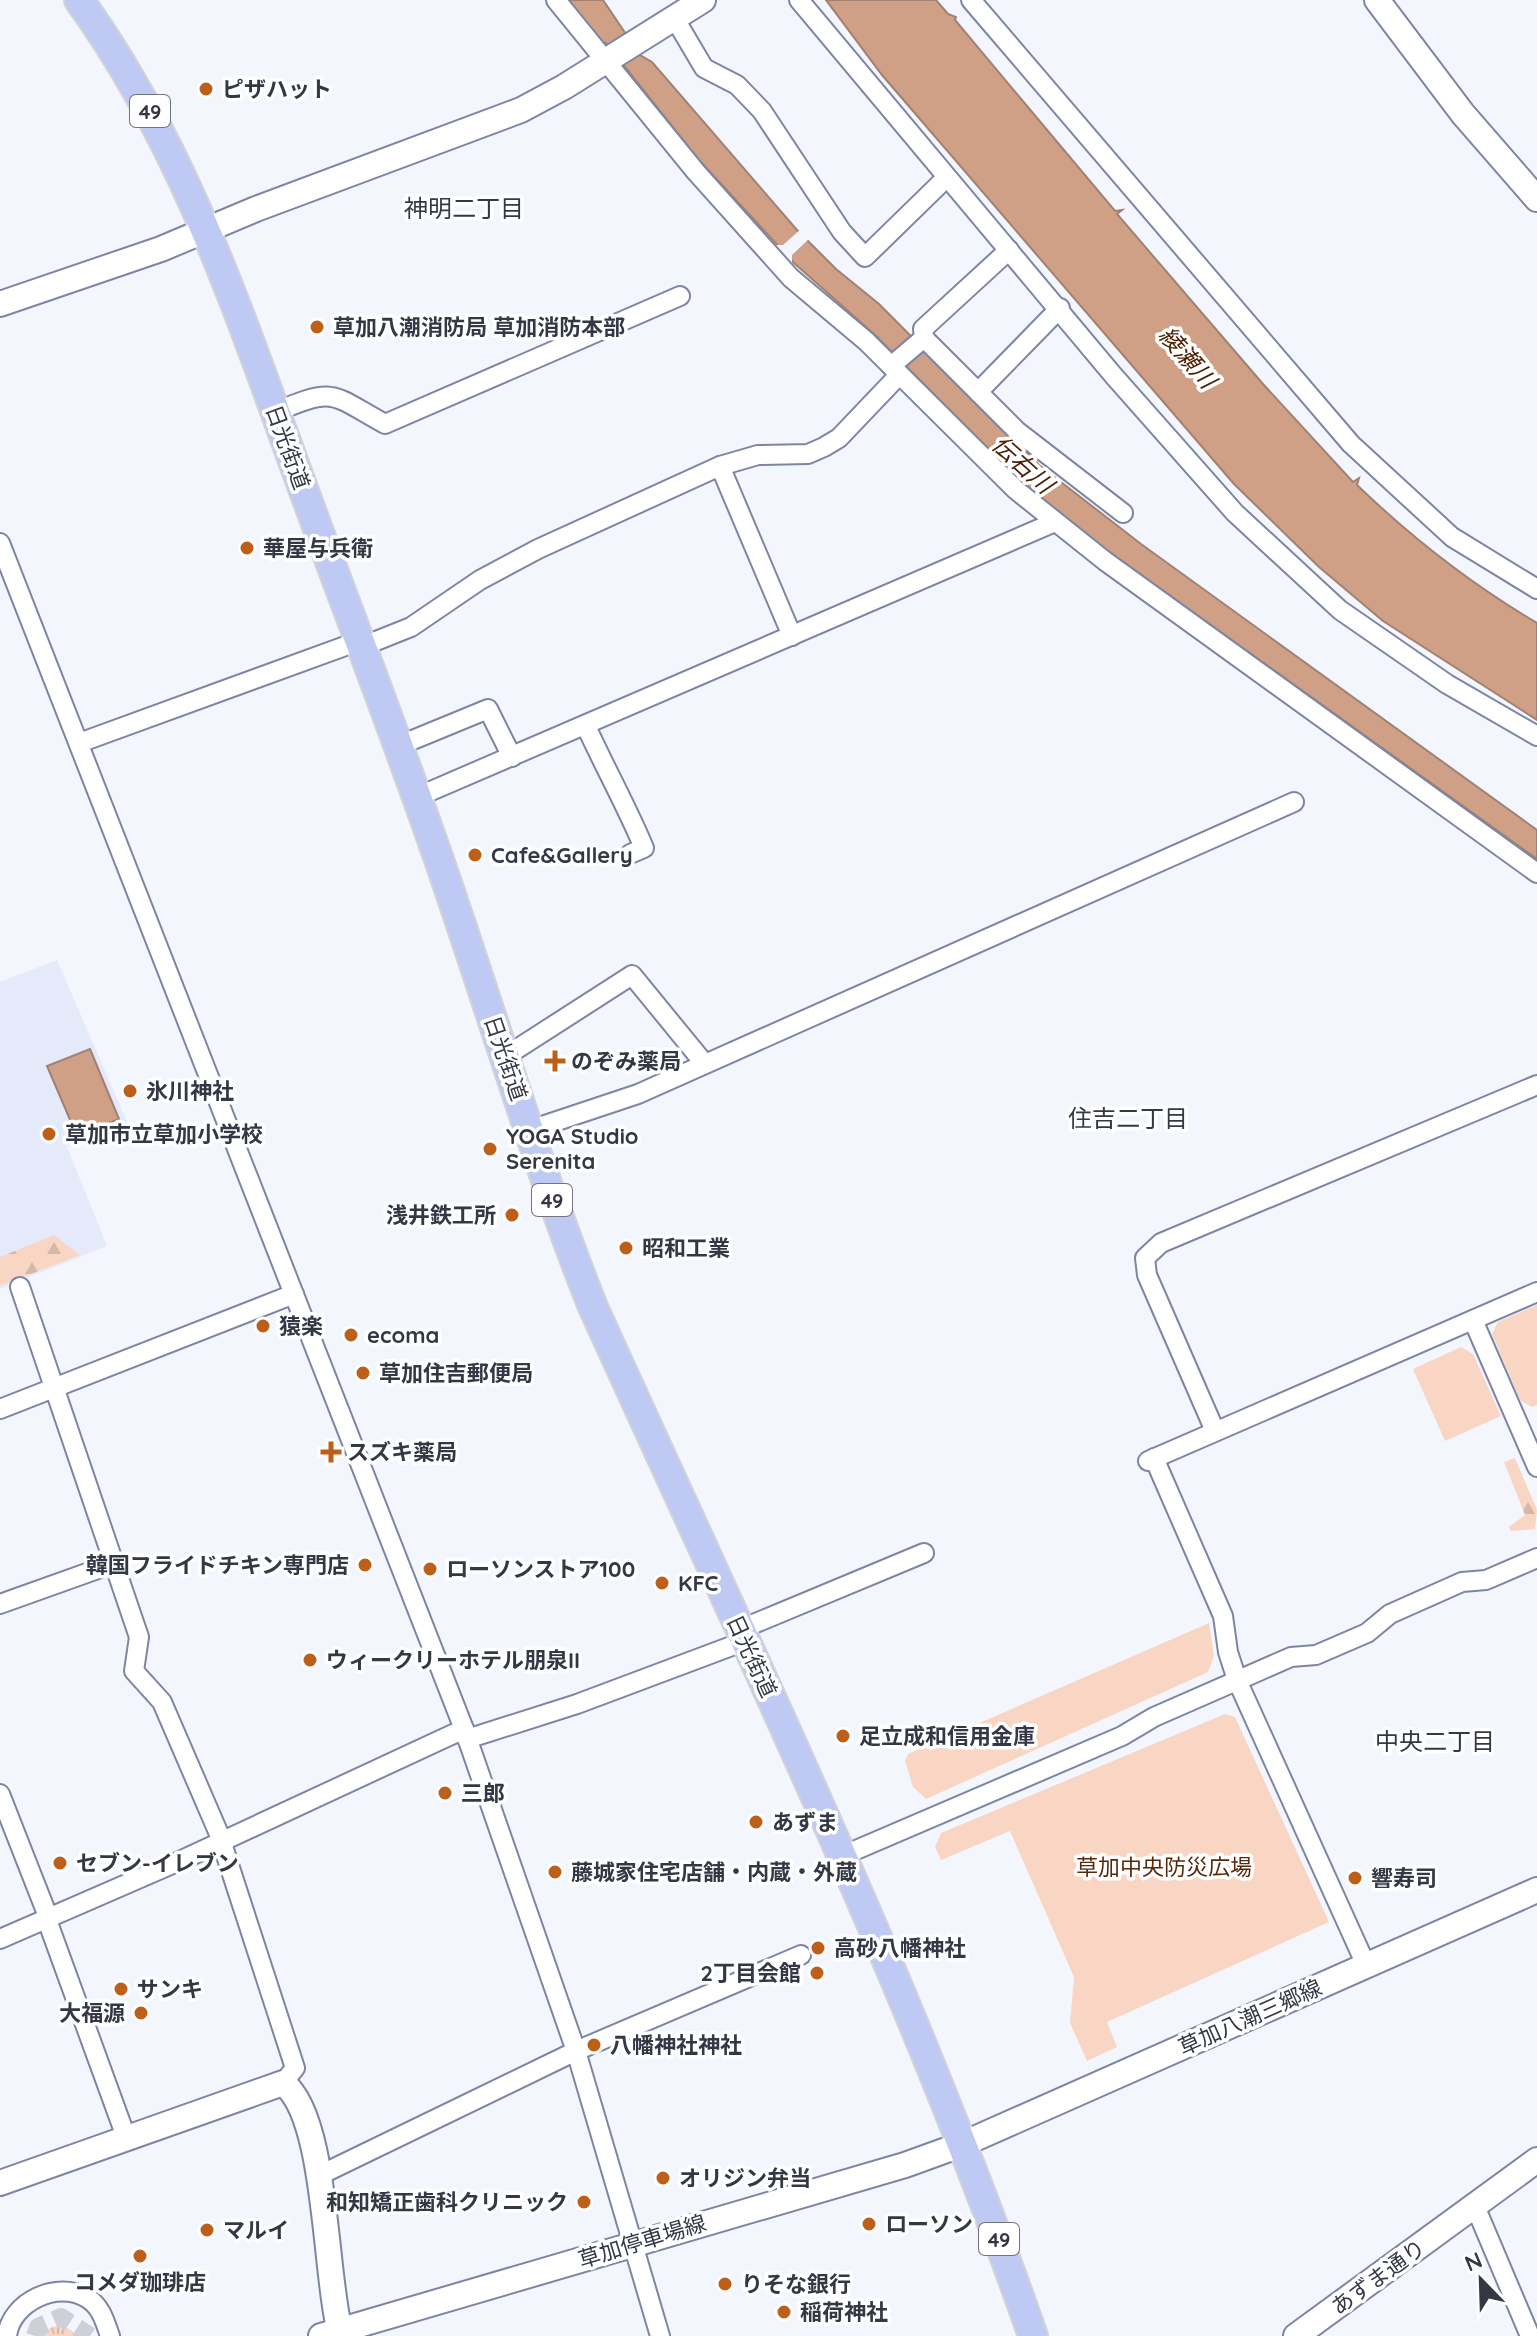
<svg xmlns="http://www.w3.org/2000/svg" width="1537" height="2336" viewBox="0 0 1537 2336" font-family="Quicksand,'Noto Sans JP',sans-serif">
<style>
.built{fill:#e5eafb}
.grass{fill:url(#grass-tufts)}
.forest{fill:url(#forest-firs)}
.park{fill:#f9d6c3}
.water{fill:#cfa086;stroke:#a08172;stroke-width:2}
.pier{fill:#f4f6fd}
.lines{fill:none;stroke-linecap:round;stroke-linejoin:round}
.street-tunnel{stroke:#ced0d8;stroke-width:18;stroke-dasharray:18 9;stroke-linecap:butt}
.street-casing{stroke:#7c86a4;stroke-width:22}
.secondary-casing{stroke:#7c86a4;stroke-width:28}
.primary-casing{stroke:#d2d3d6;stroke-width:32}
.street{stroke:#fff;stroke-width:18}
.secondary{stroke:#fff;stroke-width:24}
.primary{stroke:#becaf4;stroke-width:28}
.poi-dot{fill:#bd5e19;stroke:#fff;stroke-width:3}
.labels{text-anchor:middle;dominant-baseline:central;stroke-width:7;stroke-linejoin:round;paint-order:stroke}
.shield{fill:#fff;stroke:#71747d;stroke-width:2}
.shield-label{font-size:20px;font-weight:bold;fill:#343845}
.poi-label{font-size:22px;font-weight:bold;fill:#343845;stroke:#fff;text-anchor:start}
.street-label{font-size:22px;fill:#343845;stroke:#fff}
.park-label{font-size:22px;fill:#56290b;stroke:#fff}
.neighbourhood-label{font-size:24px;fill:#343845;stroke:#fff}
.water-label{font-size:24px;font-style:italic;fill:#4b1f00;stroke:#fff}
</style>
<defs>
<pattern id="grass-tufts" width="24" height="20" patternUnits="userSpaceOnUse" patternTransform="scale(2)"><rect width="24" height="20" fill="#f9d6c3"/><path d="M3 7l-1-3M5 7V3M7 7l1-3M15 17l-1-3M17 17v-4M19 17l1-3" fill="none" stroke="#d6b8a9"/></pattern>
<pattern id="forest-firs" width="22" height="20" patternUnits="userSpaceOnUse" patternTransform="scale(2)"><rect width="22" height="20" fill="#f9d6c3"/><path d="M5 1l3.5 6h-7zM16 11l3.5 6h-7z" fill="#d6b8a9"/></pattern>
</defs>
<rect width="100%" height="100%" fill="#f4f6fd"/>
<path class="built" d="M57,960L127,1122L67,1147L107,1246L0,1289V982Z"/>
<path class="grass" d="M63,2325L79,2336H42L51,2327Z"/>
<g class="forest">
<path d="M54,1235L80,1255L0,1286V1257Z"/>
<path d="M1515,1458L1537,1510L1535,1529L1511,1531L1509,1527L1525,1515L1504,1462Z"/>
</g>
<g class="park">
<path d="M1537,1305V1405L1532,1407L1520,1400L1492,1334L1498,1322Z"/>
<path d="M1461,1347L1473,1354L1501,1416L1445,1441L1413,1369Z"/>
<path d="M1209,1623L1214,1656L1208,1672L926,1799L913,1787L905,1761L908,1754Z"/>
<path d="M1225,1714L1235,1717L1329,1922L1107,2022L1117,2047L1087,2061L1070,2023L1074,1977L1010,1831L941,1860L935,1847L941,1833Z"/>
</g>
<g class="water">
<path d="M567,0H603L640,55L652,62L797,230L836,269L879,304L1039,465L1141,544L1537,830V859L1102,547L1015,476L875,335L794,263L699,160L606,43L602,44Z"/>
<path d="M826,0H936L948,14L956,17L955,20L1115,211L1122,210L1117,214L1263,384L1353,482L1359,478L1357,485C1412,538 1471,584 1537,623V720L1383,621L1319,567L1234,484L882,75Z"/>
<path d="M90,1049L119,1119L77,1136L47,1066Z"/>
</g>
<path class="pier" d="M802,228L810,238L792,255V265L773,245H783Z"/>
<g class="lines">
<path class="street-tunnel" d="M35,2336L38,2327L61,2317L90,2336"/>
<g class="street-casing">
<g id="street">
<path d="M556,0L696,172L791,278L866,341L1016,490L1105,561L1537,873"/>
<path d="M799,0L1113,375L1235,513L1340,610L1447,684L1537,736"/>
<path d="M971,0L1351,444L1452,537L1537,589"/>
<path d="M675,19L704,68L737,85L762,111L842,232L865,257L946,178"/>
<path d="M1009,250L923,329L924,338L1017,431L1123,513"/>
<path d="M891,366L924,338"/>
<path d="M978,392L1060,308"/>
<path d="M275,412C336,387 329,393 385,424L680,296"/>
<path d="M720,466L792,636"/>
<path d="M0,543L464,1729L576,2051L660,2336"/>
<path d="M361,647L411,627L480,580L538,549L720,466L758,455L808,454L824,447L839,438L899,375"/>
<path d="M586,726C605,768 626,805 644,848L630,854"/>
<path d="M79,743L359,641"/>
<path d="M398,746L488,709L512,757"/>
<path d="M417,797L1055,522"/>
<path d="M506,1056L632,975L704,1063"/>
<path d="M530,1130L638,1094L1294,802"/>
<path d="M20,1287L139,1637L134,1671L162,1702L219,1834L295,2068L283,2083"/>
<path d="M1473,1320L1537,1467"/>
<path d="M0,1409L294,1294"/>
<path d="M1215,1431L1147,1275L1145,1258L1161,1243L1537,1085"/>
<path d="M1154,1458L1223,1616L1228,1652L1237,1680L1366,1965"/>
<path d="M1148,1461L1537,1292"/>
<path d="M0,1604L112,1564"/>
<path d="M739,1630L924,1553"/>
<path d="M467,1739L577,1704L745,1641"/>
<path d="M0,1794L49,1919"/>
<path d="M842,1856L1122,1736L1154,1717L1291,1657L1316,1655L1367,1633L1390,1614L1462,1582L1486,1580L1537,1558"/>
<path d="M47,1920L126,2137"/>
<path d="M0,1939L184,1859L464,1729"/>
<path d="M318,2176L576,2051L801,1955"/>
<path d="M1475,2206L1530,2336"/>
<path d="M7,2336C11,2302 57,2280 87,2298C101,2306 105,2322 110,2336"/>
</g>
</g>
<g class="secondary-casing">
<g id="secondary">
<path d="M1377,0L1463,114L1537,199"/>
<path d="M0,304L161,249L256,209L521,110L564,87L703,0"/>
<path d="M0,2183L283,2083C328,2117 324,2276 341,2336"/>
<path d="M321,2336L905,2165L963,2144L1537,1890"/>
<path d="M1296,2336L1537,2160"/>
</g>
</g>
<g class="primary-casing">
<path id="primary" d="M79,0C184,145 239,313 300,480C349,615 402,750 448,886C496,1026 538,1169 593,1307C747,1647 910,1983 1033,2336"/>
</g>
<use href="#street" class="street"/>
<use href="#secondary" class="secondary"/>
<use href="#primary" class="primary"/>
</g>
<g class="poi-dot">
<circle cx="206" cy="89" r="8"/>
<circle cx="317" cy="327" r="8"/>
<circle cx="247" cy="548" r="8"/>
<circle cx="475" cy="855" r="8"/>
<path d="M551 1049h8v8h8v8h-8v8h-8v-8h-8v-8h8z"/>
<circle cx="130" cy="1091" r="8"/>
<circle cx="49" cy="1134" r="8"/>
<circle cx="490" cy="1149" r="8"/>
<circle cx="512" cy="1215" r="8"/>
<circle cx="626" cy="1248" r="8"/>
<circle cx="263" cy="1326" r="8"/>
<circle cx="351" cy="1335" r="8"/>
<circle cx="363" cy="1373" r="8"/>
<path d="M327 1440h8v8h8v8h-8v8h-8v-8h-8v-8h8z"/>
<circle cx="365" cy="1565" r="8"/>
<circle cx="430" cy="1569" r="8"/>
<circle cx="662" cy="1583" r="8"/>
<circle cx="310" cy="1660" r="8"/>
<circle cx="843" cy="1736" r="8"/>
<circle cx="445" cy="1793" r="8"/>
<circle cx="756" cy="1822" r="8"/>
<circle cx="60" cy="1863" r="8"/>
<circle cx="555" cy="1872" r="8"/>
<circle cx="1355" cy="1878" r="8"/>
<circle cx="818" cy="1948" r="8"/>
<circle cx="817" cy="1973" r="8"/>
<circle cx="121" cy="1989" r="8"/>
<circle cx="141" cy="2013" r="8"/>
<circle cx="594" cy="2045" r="8"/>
<circle cx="663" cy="2178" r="8"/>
<circle cx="584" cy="2202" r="8"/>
<circle cx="869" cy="2224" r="8"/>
<circle cx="207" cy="2230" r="8"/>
<circle cx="140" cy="2256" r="8"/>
<circle cx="725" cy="2284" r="8"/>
<circle cx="784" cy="2312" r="8"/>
</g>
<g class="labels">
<g class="shield">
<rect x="130" y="95" width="40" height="32" rx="6"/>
<rect x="532" y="1184" width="40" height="32" rx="6"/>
<rect x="979" y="2223" width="40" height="32" rx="6"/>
</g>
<g class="shield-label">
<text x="150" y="111">49</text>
<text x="552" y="1200">49</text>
<text x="999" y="2239">49</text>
</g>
<g class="poi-label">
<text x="222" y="89">ピザハット</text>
<text x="333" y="327">草加八潮消防局 草加消防本部</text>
<text x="263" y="548">華屋与兵衛</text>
<text x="491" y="855">Cafe&amp;Gallery</text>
<text x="571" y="1061">のぞみ薬局</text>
<text x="146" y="1091">氷川神社</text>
<text x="65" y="1134">草加市立草加小学校</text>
<text x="506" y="1136">YOGA Studio<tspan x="506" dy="25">Serenita</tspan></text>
<text x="496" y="1215" text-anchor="end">浅井鉄工所</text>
<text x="642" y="1248">昭和工業</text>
<text x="279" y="1326">猿楽</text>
<text x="367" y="1335">ecoma</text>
<text x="379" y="1373">草加住吉郵便局</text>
<text x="347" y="1452">スズキ薬局</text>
<text x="349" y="1565" text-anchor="end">韓国フライドチキン専門店</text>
<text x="446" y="1569">ローソンストア100</text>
<text x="678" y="1583">KFC</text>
<text x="326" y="1660">ウィークリーホテル朋泉II</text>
<text x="859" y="1736">足立成和信用金庫</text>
<text x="461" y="1793">三郎</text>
<text x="772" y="1822">あずま</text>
<text x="76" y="1863">セブン-イレブン</text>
<text x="571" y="1872">藤城家住宅店舗・内蔵・外蔵</text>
<text x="1371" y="1878">響寿司</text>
<text x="834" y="1948">高砂八幡神社</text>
<text x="801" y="1973" text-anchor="end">2丁目会館</text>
<text x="137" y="1989">サンキ</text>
<text x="125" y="2013" text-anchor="end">大福源</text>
<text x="610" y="2045">八幡神社神社</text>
<text x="679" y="2178">オリジン弁当</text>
<text x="568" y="2202" text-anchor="end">和知矯正歯科クリニック</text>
<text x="885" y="2224">ローソン</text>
<text x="223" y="2230">マルイ</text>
<text x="140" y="2282" text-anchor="middle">コメダ珈琲店</text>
<text x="741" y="2284">りそな銀行</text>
<text x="800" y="2312">稲荷神社</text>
</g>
<g class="street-label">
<text transform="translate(288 447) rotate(70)">日光街道</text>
<text transform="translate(506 1058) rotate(71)">日光街道</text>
<text transform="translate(752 1656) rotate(65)">日光街道</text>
<text transform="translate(1250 2017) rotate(-24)">草加八潮三郷線</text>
<text transform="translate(642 2241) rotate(-17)">草加停車場線</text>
<text transform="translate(1378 2277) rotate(-36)">あずま通り</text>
</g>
<g class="park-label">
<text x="1164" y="1867">草加中央防災広場</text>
</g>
<g class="neighbourhood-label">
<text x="464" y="208">神明二丁目</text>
<text x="1128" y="1118">住吉二丁目</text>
<text x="1435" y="1741">中央二丁目</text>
</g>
<g class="water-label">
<text transform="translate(1188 357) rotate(49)">綾瀬川</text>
<text transform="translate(1023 464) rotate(42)">伝右川</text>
</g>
</g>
<g transform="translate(1481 2280) rotate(337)" stroke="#ffffff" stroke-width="6" paint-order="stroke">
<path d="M0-6L14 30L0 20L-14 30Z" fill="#343845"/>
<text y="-12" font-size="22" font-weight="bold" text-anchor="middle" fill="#343845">N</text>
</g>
</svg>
